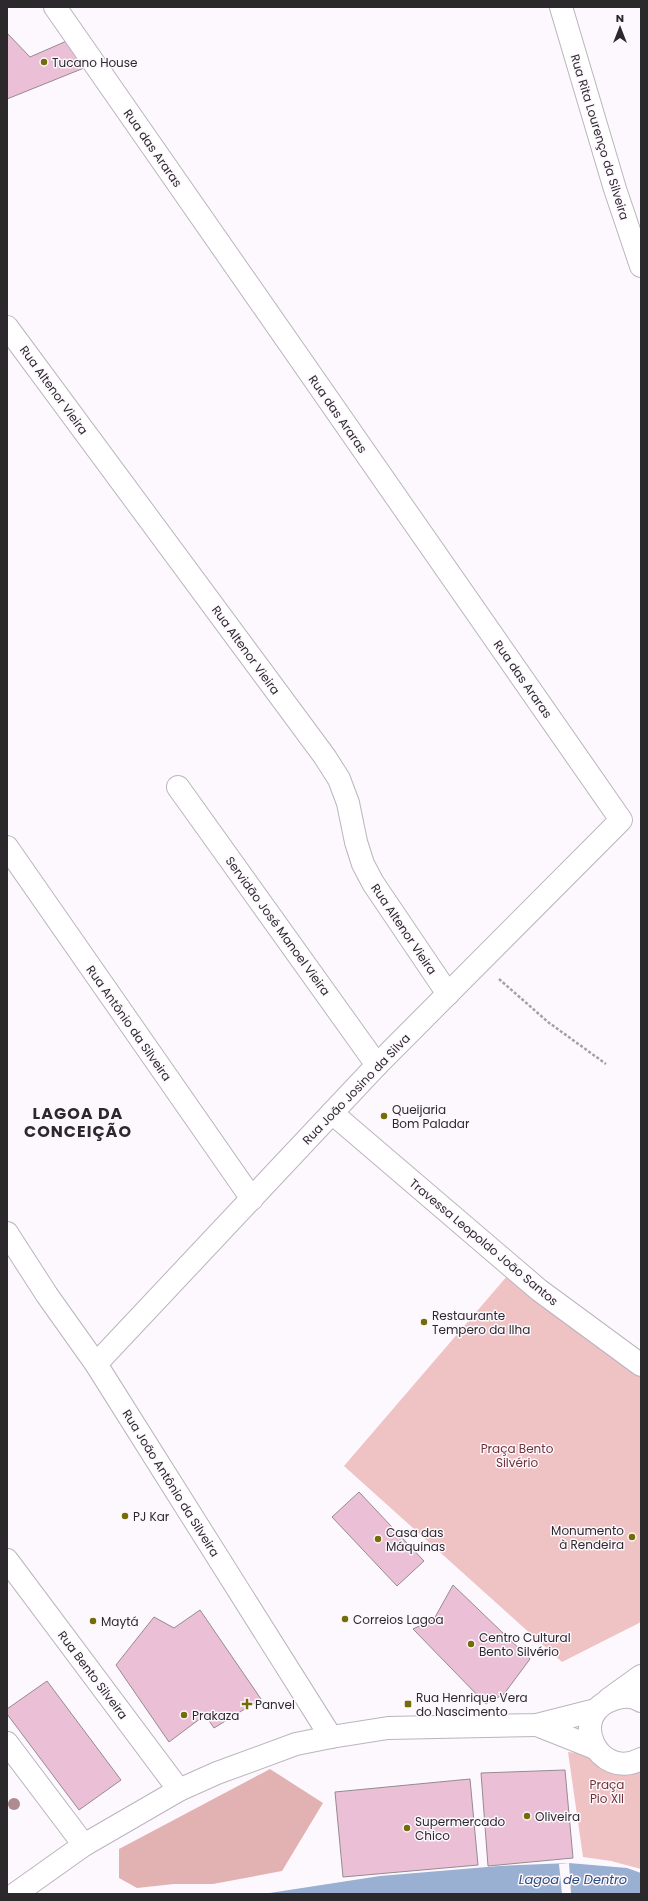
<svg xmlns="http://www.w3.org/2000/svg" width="648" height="1901" viewBox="0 0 648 1901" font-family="Poppins,sans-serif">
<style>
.green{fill:#efc2c4}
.forest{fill:#e2b1b2}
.water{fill:#99b0d3}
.pier{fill:#fdf8fe}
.building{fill:#ebc0d6;stroke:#968a90}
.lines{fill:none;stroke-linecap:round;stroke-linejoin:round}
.minor-casing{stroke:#bbb4be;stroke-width:24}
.path{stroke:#a4a0a5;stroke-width:2.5;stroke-dasharray:3 2;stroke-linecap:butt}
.minor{stroke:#fff;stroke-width:22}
.tree{fill:#af8b91}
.poi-dot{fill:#746c08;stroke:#fdf8fe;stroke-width:1.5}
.labels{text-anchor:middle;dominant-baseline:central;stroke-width:3;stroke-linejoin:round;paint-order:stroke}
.poi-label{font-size:12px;fill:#2c292d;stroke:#fdf8fe;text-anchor:start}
.street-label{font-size:12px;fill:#2c292d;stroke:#fdf8fe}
.park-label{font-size:12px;fill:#6f3237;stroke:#fdf8fe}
.water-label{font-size:13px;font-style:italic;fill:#2d4c7b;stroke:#fdf8fe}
.district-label{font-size:16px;font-weight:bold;letter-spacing:1px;fill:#2c292d;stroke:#fdf8fe}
</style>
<rect width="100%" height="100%" fill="#fdf8fe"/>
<g class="green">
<path d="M508,1275L641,1375V1622L562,1662L344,1466Z"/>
<path d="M568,1752L620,1758L641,1766V1869L611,1861L583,1857Z"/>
</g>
<path class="forest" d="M270,1769L323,1803L282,1871L213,1884H174L137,1888L119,1878V1849Z"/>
<path class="water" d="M569,1863L627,1868L641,1873V1894H263L380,1876L499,1866Z"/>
<path class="pier" d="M569,1863L571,1894H562L559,1864Z"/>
<g class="building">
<path d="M7,33L30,57L69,40L84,68L7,99Z"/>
<path d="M359,1492L424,1561L397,1586L332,1517Z"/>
<path d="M453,1585L530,1659L504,1694L486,1704L413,1629L434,1619Z"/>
<path d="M200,1610L261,1699L214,1728L205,1715L169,1742L116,1665L154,1617L174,1628Z"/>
<path d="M47,1681L121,1780L79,1810L7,1714V1709Z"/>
<path d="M565,1770L573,1858L488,1866L481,1773Z"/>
<path d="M470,1779L478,1865L343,1877L335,1792Z"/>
</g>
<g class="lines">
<g class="minor-casing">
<g id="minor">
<path d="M55,7L621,820L377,1065L96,1364"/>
<path d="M561,7L615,189L641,266"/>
<path d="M7,327L325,757L339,779L348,803L356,842L363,864L373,883L448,994"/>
<path d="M178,787L377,1065"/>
<path d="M7,847L252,1199"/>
<path d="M332,1113L539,1290L641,1365"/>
<path d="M7,1233L47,1295L96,1364L331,1737"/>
<path d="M7,1560L179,1790"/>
<path d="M609,1699L641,1676"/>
<path d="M641,1701C633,1696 623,1696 614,1699C566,1714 598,1782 641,1759"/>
<path d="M537,1725L595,1748"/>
<path d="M7,1743L84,1845"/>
<path d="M15,1894L84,1845L179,1790L217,1773L296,1744L331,1737L388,1728L537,1725L596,1710"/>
</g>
</g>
<path class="path" d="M499,979L548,1022L606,1064"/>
<use href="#minor" class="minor"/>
</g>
<circle class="tree" cx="14" cy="1804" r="6"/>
<g class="poi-dot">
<circle cx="44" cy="62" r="4"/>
<circle cx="384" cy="1116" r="4"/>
<circle cx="424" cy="1322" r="4"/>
<circle cx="125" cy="1516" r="4"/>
<circle cx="632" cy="1537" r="4"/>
<circle cx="378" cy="1539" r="4"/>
<circle cx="345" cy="1619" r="4"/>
<circle cx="93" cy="1621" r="4"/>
<circle cx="471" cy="1644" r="4"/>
<path d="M245 1698h4v4h4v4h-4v4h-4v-4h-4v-4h4z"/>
<rect x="404" y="1700" width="8" height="8" rx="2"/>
<circle cx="184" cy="1715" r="4"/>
<circle cx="527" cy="1816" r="4"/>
<circle cx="407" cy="1828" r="4"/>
</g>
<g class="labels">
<g class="poi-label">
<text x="52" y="62">Tucano House</text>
<text x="392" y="1109">Queijaria<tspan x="392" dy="14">Bom Paladar</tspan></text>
<text x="432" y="1315">Restaurante<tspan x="432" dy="14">Tempero da Ilha</tspan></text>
<text x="133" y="1516">PJ Kar</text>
<text x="624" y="1530" text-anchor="end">Monumento<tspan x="624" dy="14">à Rendeira</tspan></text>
<text x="386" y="1532">Casa das<tspan x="386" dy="14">Máquinas</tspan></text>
<text x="353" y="1619">Correios Lagoa</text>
<text x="101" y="1621">Maytá</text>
<text x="479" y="1637">Centro Cultural<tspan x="479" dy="14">Bento Silvério</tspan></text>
<text x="416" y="1697">Rua Henrique Vera<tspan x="416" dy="14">do Nascimento</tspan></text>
<text x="255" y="1704">Panvel</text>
<text x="192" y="1715">Prakaza</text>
<text x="535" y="1816">Oliveira</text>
<text x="415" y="1821">Supermercado<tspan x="415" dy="14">Chico</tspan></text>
</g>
<g class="street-label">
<text transform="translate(600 137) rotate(73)">Rua Rita Lourenço da Silveira</text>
<text transform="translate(153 148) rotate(55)">Rua das Araras</text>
<text transform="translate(54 390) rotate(54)">Rua Altenor Vieira</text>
<text transform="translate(338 414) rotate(55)">Rua das Araras</text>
<text transform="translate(246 650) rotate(54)">Rua Altenor Vieira</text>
<text transform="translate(523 679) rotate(55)">Rua das Araras</text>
<text transform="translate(278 926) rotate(54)">Servidão José Manoel Vieira</text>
<text transform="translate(404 929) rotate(56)">Rua Altenor Vieira</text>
<text transform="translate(129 1023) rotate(55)">Rua Antônio da Silveira</text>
<text transform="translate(356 1089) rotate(-46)">Rua João Josino da Silva</text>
<text transform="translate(484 1242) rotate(40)">Travessa Leopoldo João Santos</text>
<text transform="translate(171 1483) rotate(58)">Rua João Antônio da Silveira</text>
<text transform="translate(93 1675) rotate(53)">Rua Bento Silveira</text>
</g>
<g class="park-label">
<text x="517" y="1448">Praça Bento<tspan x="517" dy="14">Silvério</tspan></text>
<text x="607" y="1784">Praça<tspan x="607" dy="14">Pio XII</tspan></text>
</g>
<g class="water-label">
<text x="573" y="1879">Lagoa de Dentro</text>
</g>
<g class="district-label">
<text x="78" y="1113">LAGOA DA<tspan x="78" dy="18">CONCEIÇÃO</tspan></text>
</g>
</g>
<rect width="648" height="1901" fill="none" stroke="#2c292d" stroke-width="16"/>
<g transform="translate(620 28)" stroke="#fdf8fe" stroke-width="3" paint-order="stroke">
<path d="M0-3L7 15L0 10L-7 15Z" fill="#2c292d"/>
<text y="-6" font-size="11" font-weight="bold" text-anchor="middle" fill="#2c292d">N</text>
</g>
</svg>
